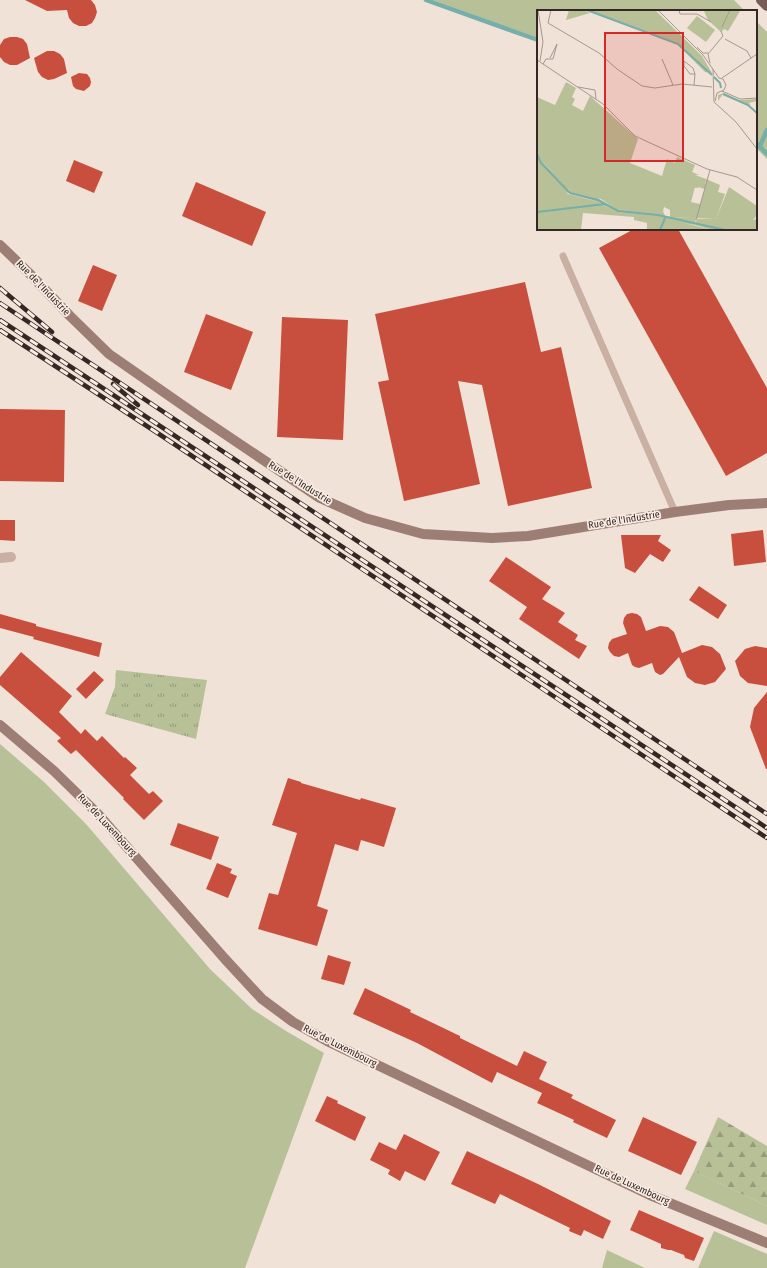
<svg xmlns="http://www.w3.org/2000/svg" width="767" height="1268" viewBox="0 0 767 1268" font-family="'Fira Sans Condensed',sans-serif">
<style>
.grass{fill:#b7c097}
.forest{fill:url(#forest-firs)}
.park{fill:url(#park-tufts)}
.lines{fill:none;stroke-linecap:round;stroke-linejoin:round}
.stream{stroke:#76afaa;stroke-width:4.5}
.building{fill:#c84f3e}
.lane{stroke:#c9b0a3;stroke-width:7}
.street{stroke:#c9b0a3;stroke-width:10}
.secondary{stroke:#9d7e75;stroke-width:10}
.primary{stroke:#775d56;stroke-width:10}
.rail-casing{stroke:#342825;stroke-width:4.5}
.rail{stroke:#f9ece3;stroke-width:3;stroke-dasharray:9;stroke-linecap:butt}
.labels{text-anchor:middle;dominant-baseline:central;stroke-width:3.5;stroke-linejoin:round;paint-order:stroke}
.street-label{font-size:10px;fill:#342825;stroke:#f9ece3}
.inset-river{fill:none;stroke:#76afaa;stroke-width:2}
.inset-road{fill:none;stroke:#a59890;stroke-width:1}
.view{fill:#d62828;fill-opacity:0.15;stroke:#d62828;stroke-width:2}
.inset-edge{fill:none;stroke:#342825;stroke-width:2}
</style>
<defs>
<pattern id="forest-firs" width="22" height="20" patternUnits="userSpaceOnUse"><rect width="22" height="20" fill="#b7c097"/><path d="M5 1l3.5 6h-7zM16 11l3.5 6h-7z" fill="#969c7b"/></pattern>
<pattern id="park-tufts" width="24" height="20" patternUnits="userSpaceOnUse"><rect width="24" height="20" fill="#b7c097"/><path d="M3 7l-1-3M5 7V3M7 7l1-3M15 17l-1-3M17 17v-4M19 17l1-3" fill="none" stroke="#969c7b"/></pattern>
</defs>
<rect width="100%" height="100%" fill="#f1e2d7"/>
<g class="grass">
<path d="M433,0H734L745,11H538V38Z"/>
<path d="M756,21L767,32V159L756,148Z"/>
<path d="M0,744L44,782L86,824L210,969L252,1009L286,1031L324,1053L245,1268H0Z"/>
<path d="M694,1171L767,1206V1225L685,1189Z"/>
<path d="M714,1231L767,1254V1268H698Z"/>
<path d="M607,1250L645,1268H602Z"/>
</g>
<path class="forest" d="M718,1117L767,1146V1206L694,1171Z"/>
<path class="park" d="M116,670L207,680L196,739L105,714L115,687Z"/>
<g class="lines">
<g class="stream">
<path d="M426,0L538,40"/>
<path d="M756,143L767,154"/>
<path d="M760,146L767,130"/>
</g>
</g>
<g class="building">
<path d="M25,0H91L95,5L97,12L95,18L92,23L86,26H79L73,23L69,18L67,10L47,11Z"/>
<path d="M10,37H17L23,39L27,44L30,58L17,65H10L4,62L0,57V45L4,39Z"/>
<path d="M47,51H54L60,54L64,59L67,73L54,79L48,80L42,77L38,72L34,58Z"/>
<path d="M79,73L87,74L90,78L91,82L90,86L84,91L76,89L73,86L71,77Z"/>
<path d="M74,160L103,172L94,193L66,181Z"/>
<path d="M196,182L266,212L252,246L182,216Z"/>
<path d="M634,229H678L767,388V453L726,476L599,248Z"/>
<path d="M93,265L117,275L102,311L78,301Z"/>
<path d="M525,282L541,352L561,347L592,488L508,506L482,385L458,381L480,484L404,501L378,382L389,380L375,314Z"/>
<path d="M206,314L253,332L231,390L184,372Z"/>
<path d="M282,317L348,320L343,440L277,437Z"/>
<path d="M0,409L65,410L64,482L0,481Z"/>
<path d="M0,520H15V541L0,540Z"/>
<path d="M763,530L766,562L734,566L731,534Z"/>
<path d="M621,535H661L658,541L671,550L663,562L650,554L635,573L625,568Z"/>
<path d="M506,557L551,587L542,599L565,613L558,622L578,635L575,640L587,646L579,659L519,619L527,607L489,581Z"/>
<path d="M699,586L727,605L718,619L689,600Z"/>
<path d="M632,613L637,614L641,617L646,631L660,626L668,627L674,632L682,653L702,645L712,647L720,654L726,669L715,682L705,685L695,683L687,677L679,657L663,674L660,675L655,672L652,663L639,668L635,667L632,665L628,653L619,657L614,656L610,652L608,648L609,643L612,639L627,634L623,623L624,618L627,614Z"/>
<path d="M0,614L36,624V626L102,643L99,657L33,639L34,637L0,628Z"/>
<path d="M755,646L767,648V686L748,683L740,676L735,661L745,649Z"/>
<path d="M21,652L72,696L59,712L81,734L85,729L97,741L102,736L124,758L125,757L137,768L130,775L149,794L153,791L163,801L144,820L123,799L124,798L76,750L71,754L57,741L61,738L0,685V677Z"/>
<path d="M94,671L104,680L86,699L76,689Z"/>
<path d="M767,692V769H766L750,727L754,708Z"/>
<path d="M288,778L301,782V783L360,800L361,798L396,808L384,847L361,840L358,851L335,844L317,906L328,910L317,946L258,929L269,893L278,895L297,833L272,825Z"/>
<path d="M178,823L219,837L211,860L170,845Z"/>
<path d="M217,863L232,869L230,873L237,876L228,898L206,889Z"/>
<path d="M328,955L351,962L344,985L321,979Z"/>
<path d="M365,988L411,1010L410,1012L460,1036V1038L517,1066L524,1051L547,1062L539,1079L573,1095L571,1098L616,1120L607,1138L573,1122L574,1120L537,1103L542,1093L497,1072L492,1083L417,1043L353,1014Z"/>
<path d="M327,1096L338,1101L337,1103L366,1117L355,1141L315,1121Z"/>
<path d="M643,1117L697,1142L681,1175L628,1151Z"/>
<path d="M404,1134L440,1152L425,1181L405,1171L400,1181L388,1174L390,1170L370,1160L379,1142L396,1150Z"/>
<path d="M467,1151L538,1184L611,1221L603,1239L584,1230L581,1236L569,1231L570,1228L500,1194L495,1204L451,1184Z"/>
<path d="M639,1210L704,1238L694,1261L685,1258L684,1255L671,1250H668L661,1248V1244L630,1230Z"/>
</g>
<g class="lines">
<path class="lane" d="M563,256L675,512"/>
<path class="street" d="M0,558L11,557"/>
<g class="secondary">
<path d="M0,245L29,273L70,316L109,354L201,418L320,498L365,518L423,534L492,538L528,536L675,512L729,505L767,503"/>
<path d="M0,725L54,771L98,814L225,959L262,999L293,1022L327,1041L650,1195L767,1243"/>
</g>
<path class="primary" d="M761,0L767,6"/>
<g class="rail-casing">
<g id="rail">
<path d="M0,288L52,332"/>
<path d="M0,303L767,814"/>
<path d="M0,320L767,828"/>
<path d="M0,330L159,434L767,838"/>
<path d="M113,384L138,405"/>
</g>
</g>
<use href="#rail" class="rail"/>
</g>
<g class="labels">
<g class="street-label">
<text transform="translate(43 288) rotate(46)">Rue de l'Industrie</text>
<text transform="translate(300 483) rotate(32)">Rue de l'Industrie</text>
<text transform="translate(624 520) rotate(-9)">Rue de l'Industrie</text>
<text transform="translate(107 825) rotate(47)">Rue de Luxembourg</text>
<text transform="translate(340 1046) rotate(27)">Rue de Luxembourg</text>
<text transform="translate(632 1185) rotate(25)">Rue de Luxembourg</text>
</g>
</g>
<g transform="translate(537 10)">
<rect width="220" height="220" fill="#f1e2d7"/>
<path d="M32,0H46L53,3L29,10ZM54,0H118L165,46L175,63L168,62L140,34L55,3ZM160,6L178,20L169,32L150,18ZM29,72L39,78L35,87L38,89L35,95L46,101L53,86L101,129L93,153L125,166L130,149L138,153L140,147L158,155L155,162L162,165H158L159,173L154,192L163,194L168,179L163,178L169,174V169L183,175L181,182L188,184L179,209L133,207V200L127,197L126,201L121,202L79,199L64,189L35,182L25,175L17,162L4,152L1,141L0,87L18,95ZM187,83L202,90L220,89V91L212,93L214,97L186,84L181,91V85ZM0,150L31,184L59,191L80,202L116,205L175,220H110V213L97,210V207L46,203L44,220H0Z" fill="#b7c097"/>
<path d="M0,127L4,152L17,162L21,160L18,163L23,166L21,169L31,180L59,187L79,199L126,201L128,206L133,207L159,208L158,215L127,210L116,205L80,202L59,191L28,182L1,153ZM158,165L169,169L168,177L157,178Z" fill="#b7c097"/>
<path d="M162,0H201L203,1L191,21L187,19L184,22L171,10L167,1ZM192,177L220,196V205L216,210L220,209V220H175L158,215L160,209H179Z" fill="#b7c097"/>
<path class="inset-river" d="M50,0L141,34L175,65M177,67L183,73L184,78M186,84L211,95L220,103M0,144L4,153L33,183L61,190L81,201L121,205L188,220M0,202L68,194M123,220L128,208"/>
<path class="inset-road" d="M1,0L6,32L3,51M121,0L166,45L182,68M142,0L143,4H160L174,12M11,13L62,43L80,59L105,76L118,78L145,74L175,77M11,13L14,0M185,17L193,0M188,29L210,41L214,48M160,37L166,43H171M125,49L136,75M0,50L66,94L98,126L170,159L200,167L220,180M173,53L171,44L186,26L184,21M6,54L9,49H16L20,34L13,48M176,59L177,92L199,112L220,139M185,68L220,44M157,75L158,64L156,58L147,51V56L153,64H158M41,77L58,80L59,89M185,81L203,89L220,88M178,91L180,83L187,80L189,75L186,69L182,68M159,210L173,160"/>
<path class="view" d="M68,23H146V151H68Z"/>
<rect width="220" height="220" class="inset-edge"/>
</g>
</svg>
